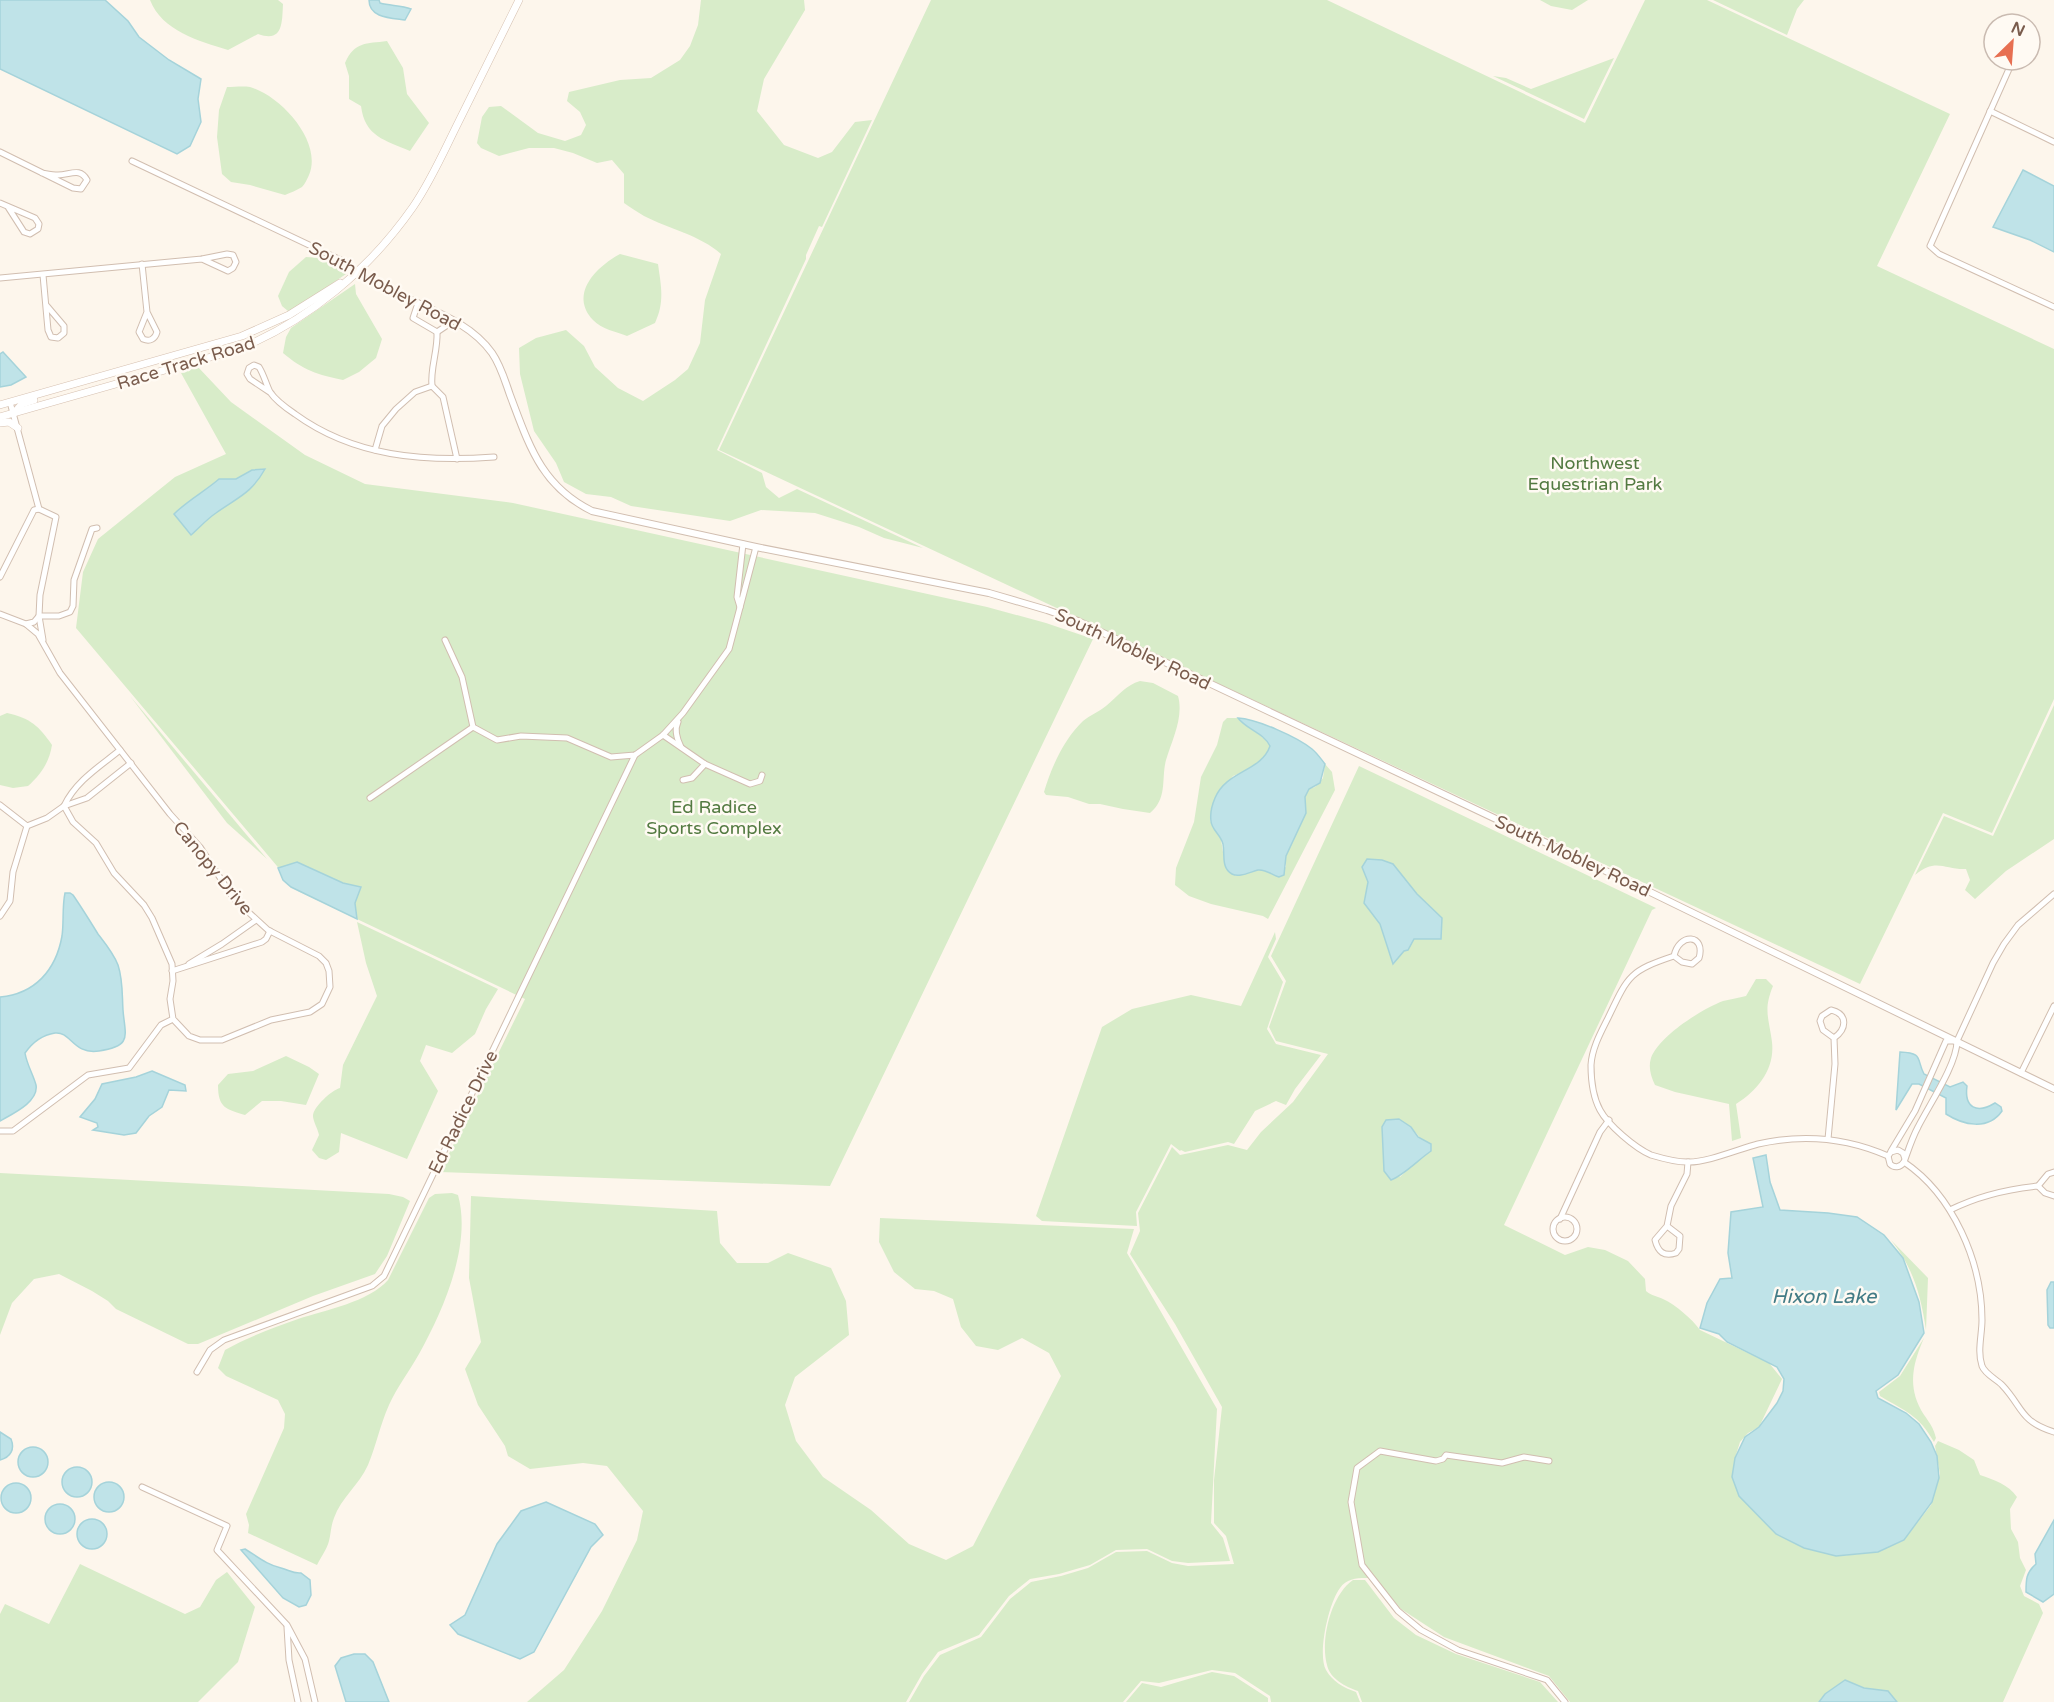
<svg xmlns="http://www.w3.org/2000/svg" width="2054" height="1702" viewBox="0 0 2054 1702" font-family="'Varela Round',sans-serif">
<style>
.green{fill:#d8ecc9;fill-rule:evenodd}
.water{fill:#bfe3e8;stroke:#a5d3da;stroke-width:1.5}
.lines{fill:none;stroke-linecap:round;stroke-linejoin:round}
.minor-casing{stroke:#d1beb0;stroke-width:7}
.tertiary-casing{stroke:#d1beb0;stroke-width:8}
.secondary-casing{stroke:#d6c0b0;stroke-width:8}
.minor{stroke:#fff;stroke-width:5}
.tertiary{stroke:#fff;stroke-width:6}
.secondary{stroke:#fff;stroke-width:7}
.labels{text-anchor:middle;dominant-baseline:central;stroke-width:5;stroke-linejoin:round;paint-order:stroke}
.street-label{font-size:18px;fill:#7a5c4d;stroke:#fffaf3}
.park-label{font-size:18px;fill:#537a41;stroke:#fffaf3}
.water-label{font-size:20px;font-style:italic;fill:#437c86;stroke:#fffaf3}
</style>
<rect width="100%" height="100%" fill="#fdf6ec"/>
<g class="green">
<path d="M150,0H278L283,4C282,23 283,43 258,34L228,50C199,41 162,31 150,0Z"/>
<path d="M701,0H804L805,10L764,79L757,111L784,145L818,158L832,152L855,122L872,120L822,227L819,226L806,255V259L717,450L762,473L766,487L779,498L797,489L923,548L884,538L859,527L815,513L761,510L730,521L631,506L611,497L586,494L564,482L556,463L534,431L520,374L519,348L536,338L566,330L584,346L595,367L618,388L643,401L675,380L688,369L700,343L705,300L721,254C700,235 669,229 644,216C637,212 630,207 624,203V174L612,160L597,163L573,153L554,148H529L499,156L481,148L477,143L482,117L489,107L501,106L538,133L565,141L581,135L586,125L580,112L567,101L569,92L620,80L651,78L680,60L690,46L698,25Z"/>
<path d="M931,0H1327L1585,123L1645,0H1707L1950,114L1877,266L2054,349V699L1992,833L1943,813L1860,984L719,450Z"/>
<path d="M1540,0H1588L1572,10L1551,6Z"/>
<path d="M1713,0H1804L1797,9L1787,35Z"/>
<path d="M387,41L403,68L407,94L429,123L410,151C385,140 365,137 361,106L349,99V76L345,63C355,41 366,44 387,41Z"/>
<path d="M1614,58L1584,119L1493,76L1506,78L1531,89Z"/>
<path d="M227,87C234,87 243,86 250,87C281,96 323,142 309,175C307,179 305,184 302,187C297,190 290,193 285,195L250,185L231,182L222,174L217,137L219,110Z"/>
<path d="M620,254L658,264C661,286 665,302 655,323L627,336C617,332 601,329 593,320C569,294 596,267 620,254Z"/>
<path d="M306,257L322,258L346,267V274L296,308L288,311L282,306L278,296L289,272Z"/>
<path d="M355,284L356,294L382,339L376,358L359,372L343,380C318,375 303,370 283,353L286,337L291,328Z"/>
<path d="M198,367L231,402L305,455L365,484L513,503L987,607L1046,623L1093,639L830,1186L440,1172L525,999L298,891L76,628L83,572L98,539L175,477L226,454L181,373Z"/>
<path d="M1140,681L1153,683L1178,696C1184,717 1172,740 1166,760C1161,779 1168,798 1150,813L1123,809L1100,804H1089L1068,797L1046,795L1044,792C1051,768 1064,739 1083,721C1090,715 1099,712 1106,706C1118,696 1126,685 1140,681Z"/>
<path d="M130,696L267,859L227,823Z"/>
<path d="M2054,705V839L2006,871L1975,899L1965,890L1970,880L1966,869C1945,870 1936,857 1915,875L1944,816L1993,836Z"/>
<path d="M7,713C30,718 39,726 52,745C49,763 41,774 28,786L13,788L0,785V716Z"/>
<path d="M1227,718H1238C1247,729 1262,733 1270,746L1265,756L1250,769L1233,776L1213,804L1210,819L1212,826L1221,839L1225,866L1229,872L1236,876L1261,869L1273,873L1286,867V856L1306,813L1305,797L1309,789L1315,787L1323,778L1325,764L1332,772L1335,790L1268,919L1263,916L1211,904L1189,896L1175,885L1176,868L1194,822L1201,777L1217,745L1223,722Z"/>
<path d="M1359,766L1656,908L1652,910L1504,1225L1565,1255L1588,1247L1605,1250L1628,1261L1645,1279L1646,1291C1652,1296 1657,1296 1663,1299C1676,1305 1692,1319 1700,1330L1769,1363L1782,1379L1759,1427L1748,1433L1740,1442L1735,1458L1739,1496L1776,1534L1804,1548L1839,1556L1878,1552L1904,1540L1931,1505L1940,1474L1935,1446L1938,1441L1959,1450L1974,1460L1980,1475C1994,1480 2008,1484 2017,1497L2010,1509L2011,1529L2018,1542L2020,1558L2026,1570L2020,1586L2024,1596L2039,1604L2043,1613L2003,1702H1897L1888,1691L1864,1688L1845,1680L1825,1694L1819,1702H1570L1549,1676L1444,1637L1401,1609L1375,1578C1363,1578 1348,1576 1340,1588C1329,1602 1317,1654 1326,1670C1332,1681 1344,1688 1356,1692L1360,1702H1271L1270,1696L1235,1673L1212,1670L1159,1683L1141,1681L1123,1702H909L924,1676L940,1655L981,1637L1010,1599L1031,1582L1061,1576L1088,1568L1116,1552L1147,1551L1172,1563L1188,1566L1234,1564L1226,1536L1214,1523V1480L1222,1407L1175,1324L1130,1254L1140,1231L1138,1213L1172,1147L1180,1155L1228,1145L1247,1150L1261,1132L1293,1102L1328,1054L1276,1041L1269,1027L1286,981L1271,956ZM1393,864L1417,894L1442,918L1414,939L1408,950H1404L1393,963L1381,924L1364,903L1368,882ZM1382,1127H1411L1431,1151L1416,1161L1400,1177L1383,1144Z"/>
<path d="M357,922L498,989L486,1009L475,1034L452,1053L426,1045L420,1061L438,1091L407,1159L341,1133L339,1152L326,1160L319,1158L312,1150L319,1135C318,1129 313,1121 313,1116C313,1107 332,1090 340,1088L343,1065L377,996L366,963Z"/>
<path d="M1275,932L1276,939L1268,957L1283,982L1267,1029L1276,1044L1321,1055L1295,1089L1286,1105L1276,1101L1255,1111L1234,1144L1228,1142L1185,1152L1181,1150L1180,1151L1171,1144L1136,1212L1137,1226L1042,1221L1036,1216L1102,1027L1132,1009L1191,995L1241,1006Z"/>
<path d="M1756,979H1766L1773,986C1763,1010 1769,1018 1772,1042C1775,1069 1758,1090 1736,1104L1741,1138L1732,1141L1729,1104L1675,1092L1655,1085C1651,1077 1648,1067 1651,1058C1659,1036 1702,1009 1723,1001C1731,999 1739,998 1746,996Z"/>
<path d="M286,1056L309,1067L319,1074L306,1105L281,1101H262L245,1115C226,1109 218,1108 218,1085L228,1074L253,1071Z"/>
<path d="M0,1173L389,1194L403,1197L410,1201L387,1256L375,1274L313,1296L198,1344H188L116,1309L108,1301L92,1291L59,1274L34,1279L12,1303L0,1335Z"/>
<path d="M452,1193L458,1195C472,1245 443,1311 419,1354C409,1372 397,1387 389,1405C380,1425 376,1446 368,1465C359,1485 341,1498 334,1518C331,1525 331,1533 329,1541C327,1549 321,1557 317,1565L248,1533L249,1525L246,1514L284,1428L285,1414L278,1400L226,1376L218,1368L225,1350C248,1337 273,1328 298,1319C325,1310 369,1302 388,1280L429,1198L435,1194Z"/>
<path d="M471,1196L717,1211L720,1243L737,1263H768L788,1253L831,1268L846,1301L849,1335L795,1377L785,1405L796,1441L823,1477L871,1510L909,1544L946,1560L973,1546L1061,1376L1049,1353L1022,1338L998,1350L976,1346L961,1327L953,1299L934,1291L915,1289L894,1272L879,1242L880,1218L1134,1229L1127,1253L1217,1409L1211,1523L1223,1538L1230,1561L1188,1563L1172,1561L1147,1549L1116,1550L1090,1565L1059,1574L1030,1579L1009,1596L979,1635L938,1652L922,1674L906,1702H527L564,1670L602,1611L637,1540L643,1511L607,1466L583,1463L530,1469L508,1456L505,1446L478,1405L465,1369L481,1342L469,1278Z"/>
<path d="M1891,1240L1928,1278L1926,1330C1921,1296 1913,1267 1891,1240Z"/>
<path d="M1924,1338C1914,1361 1908,1382 1919,1406C1925,1419 1932,1422 1936,1438L1934,1442C1919,1415 1905,1411 1880,1396L1879,1392L1900,1376Z"/>
<path d="M80,1564L185,1614L200,1607L216,1580L227,1572L255,1607L238,1662L198,1702H0V1614L5,1604L49,1624Z"/>
<path d="M1353,1580H1365L1394,1618L1416,1635L1456,1654L1540,1682L1558,1702H1362L1358,1691C1346,1687 1330,1679 1327,1665C1320,1640 1331,1595 1353,1580Z"/>
<path d="M1212,1672L1234,1676L1268,1698V1702H1126L1142,1683L1161,1687Z"/>
</g>
<g class="water">
<path d="M0,0H105L128,21L139,37L169,60L201,79L198,99L201,122L190,146L177,154L0,69Z"/>
<path d="M369,0H379L380,3C391,6 401,5 411,9L405,20C391,18 369,18 369,0Z"/>
<path d="M2023,170L2054,186V252L2030,240L1993,227Z"/>
<path d="M3,352L26,377L11,385L0,387V354Z"/>
<path d="M265,469C251,494 238,497 216,513C207,519 199,528 191,535L174,514C188,500 204,492 219,479H236L252,470Z"/>
<path d="M1238,718C1257,719 1297,737 1312,749C1317,753 1321,759 1325,764L1320,783L1309,789L1305,797L1306,813L1286,856L1284,875L1279,877C1272,875 1266,869 1258,870C1250,872 1239,878 1232,874C1221,868 1225,855 1223,844C1221,835 1211,829 1211,821C1210,814 1212,805 1215,798C1227,770 1261,772 1270,746C1263,732 1247,730 1238,718Z"/>
<path d="M1367,859L1382,860L1393,864L1417,894L1442,918L1441,939H1414L1408,950L1404,951L1393,964L1380,924L1364,903L1368,882L1362,867Z"/>
<path d="M297,862L343,883L361,887L355,903L357,919L291,887L283,880L278,868Z"/>
<path d="M65,893H70L73,895C82,908 90,921 98,934C105,943 114,954 118,965C123,980 122,994 123,1010C125,1036 133,1046 99,1051C73,1055 71,1031 55,1033C42,1035 32,1043 25,1053C27,1065 33,1074 36,1085C39,1102 12,1114 0,1121V997C35,994 56,970 62,936C64,922 62,907 65,893Z"/>
<path d="M1900,1052C1924,1053 1916,1059 1924,1074L1950,1087L1963,1082L1967,1086C1964,1108 1977,1114 1995,1103L2001,1107L2002,1111C1988,1131 1963,1125 1946,1114V1098L1919,1084H1912L1896,1110Z"/>
<path d="M152,1071L185,1085L186,1091L169,1090L162,1107L149,1116L136,1133L124,1135L93,1130L98,1127L97,1123L80,1117L95,1099L102,1084L136,1077Z"/>
<path d="M1399,1119L1411,1127L1418,1137L1431,1144V1151C1418,1160 1404,1175 1391,1180L1384,1171L1382,1127L1386,1120Z"/>
<path d="M1766,1155L1770,1182L1780,1210L1828,1213L1857,1217L1884,1235L1903,1258L1919,1302L1924,1333L1898,1375L1876,1391L1878,1398L1906,1413L1919,1424L1931,1442L1937,1456L1939,1478L1932,1502L1904,1540L1878,1552L1836,1556L1804,1548L1776,1534L1739,1496L1732,1477L1735,1458L1745,1437L1759,1427L1777,1403L1783,1391L1784,1379L1777,1367L1727,1342L1719,1334L1700,1328L1707,1303L1720,1279L1732,1278L1728,1253L1731,1212L1763,1207L1753,1158Z"/>
<path d="M2051,1282H2054V1328H2050L2048,1325L2047,1290Z"/>
<path d="M0,1432L11,1439C15,1449 11,1457 0,1460Z"/>
<circle cx="33" cy="1462" r="15"/>
<circle cx="77" cy="1482" r="15"/>
<circle cx="109" cy="1497" r="15"/>
<circle cx="16" cy="1498" r="15"/>
<path d="M546,1502L595,1524L603,1535L591,1547L534,1652L520,1659L458,1634L450,1625L465,1615L497,1544L521,1511Z"/>
<circle cx="60" cy="1519" r="15"/>
<circle cx="92" cy="1534" r="15"/>
<path d="M2054,1520V1594L2043,1602L2026,1592C2026,1579 2026,1573 2036,1564L2035,1554Z"/>
<path d="M245,1549C258,1557 267,1565 281,1568C289,1570 293,1574 301,1573L310,1580L311,1595L306,1605L299,1607L283,1598L241,1550Z"/>
<path d="M354,1654H365L373,1662L389,1702H346L335,1666L341,1658Z"/>
<path d="M1845,1680L1864,1688L1888,1691L1897,1702H1819L1825,1694Z"/>
</g>
<g class="lines">
<g class="minor-casing">
<g id="minor">
<path d="M2030,43H2031"/>
<path d="M2013,60L1930,246L1939,254L2054,307"/>
<path d="M1990,111L2054,142"/>
<path d="M0,152L73,188L81,189L87,180C80,167 70,175 58,175C53,175 48,174 42,173"/>
<path d="M132,161L347,263L355,274"/>
<path d="M0,203L35,218L39,224L38,229L30,234L24,232L8,207"/>
<path d="M142,264L147,312L139,332L143,339C150,342 155,339 157,332L147,312"/>
<path d="M43,275L48,330L51,337L58,338L64,333V326L47,306"/>
<path d="M0,278L202,259L227,254L233,255L236,262L233,268L228,271L202,259"/>
<path d="M418,303L413,318L437,332L446,326L451,319"/>
<path d="M432,386C430,368 438,351 437,332"/>
<path d="M271,393L250,379L247,374L249,368L254,365L259,367C264,375 266,384 270,392C276,401 286,408 295,414C354,457 424,462 494,457"/>
<path d="M10,402L39,509L56,517L40,595L39,616L43,640"/>
<path d="M375,450L382,426L396,409L415,392L432,386L443,397L457,459"/>
<path d="M0,577L34,510L39,509"/>
<path d="M740,607L737,597L743,544"/>
<path d="M0,614L26,624L38,634L60,673L170,814L200,847L234,899L268,930L319,956L326,963L329,971L330,987L322,1004L310,1012L271,1020L222,1040H200L189,1036L173,1019L170,999L173,981L172,964L152,918L144,905L114,873L96,843L73,822L64,806"/>
<path d="M26,624L34,622L39,616H59L70,612L73,606L74,580L92,529L97,528"/>
<path d="M445,640L462,677L473,727L497,740L521,736L567,738L611,757L635,755L663,735L683,713L729,649L756,547"/>
<path d="M678,722C674,730 677,739 681,747"/>
<path d="M663,735L705,764L750,784L760,781L762,775"/>
<path d="M683,780L692,778L705,764"/>
<path d="M370,798L473,727"/>
<path d="M0,805L27,826"/>
<path d="M64,806C76,781 99,767 120,750"/>
<path d="M0,916L10,901L13,872L27,826L47,818L64,806L87,798L131,763"/>
<path d="M1674,956C1679,932 1706,934 1699,958L1692,964L1682,962L1674,956C1629,971 1628,976 1608,1018C1601,1032 1592,1048 1591,1065C1591,1079 1593,1097 1600,1110C1608,1125 1635,1148 1651,1155C1661,1158 1677,1162 1687,1162C1706,1163 1739,1149 1758,1144C1802,1134 1847,1138 1888,1156"/>
<path d="M189,964L222,944L256,920"/>
<path d="M172,971L262,942L266,939L270,931"/>
<path d="M2021,1073L2054,1006"/>
<path d="M0,1131H13L88,1075L129,1068L161,1025L173,1019"/>
<path d="M1828,1139L1835,1064L1834,1038C1847,1029 1848,1014 1831,1010L1822,1016L1820,1021L1823,1030L1834,1038"/>
<path d="M1891,1151L1915,1111L1946,1041H1955"/>
<path d="M1905,1159L1903,1153L1898,1150L1891,1152L1888,1156L1890,1164C1894,1168 1900,1168 1904,1162C1908,1151 1912,1138 1918,1127C1929,1105 1957,1064 1957,1041L1993,963L2004,944L2018,925L2054,894"/>
<path d="M1904,1162C1953,1195 1982,1262 1982,1320C1982,1335 1977,1351 1982,1366C1985,1374 1996,1379 2002,1385C2023,1407 2019,1421 2054,1432"/>
<path d="M2038,1186L2048,1174L2054,1172"/>
<path d="M1950,1210C1976,1197 2008,1189 2038,1186L2045,1193L2054,1196"/>
<circle cx="1565" cy="1229" r="12"/>
<path d="M1560,1219L1600,1132L1609,1120"/>
<path d="M1667,1226L1680,1236L1679,1249L1676,1253C1664,1257 1658,1252 1655,1240L1667,1226L1671,1206L1687,1174L1688,1162"/>
<path d="M197,1372L210,1350L224,1340L372,1286L384,1276L635,755"/>
<path d="M1549,1461L1524,1457L1502,1463L1446,1455L1443,1459L1436,1461L1380,1451L1357,1468L1351,1502L1362,1565L1398,1611L1421,1630L1458,1650L1547,1680L1565,1702"/>
<path d="M142,1487L227,1526L217,1550L287,1625L305,1659L315,1702"/>
<path d="M287,1627L289,1660L298,1702"/>
</g>
</g>
<g class="tertiary-casing">
<path id="tertiary" d="M355,274C373,281 391,290 409,299C439,313 472,325 492,353C501,366 505,381 510,395C529,445 541,486 592,511L756,547L989,593L1047,610L1078,621L1648,891L2054,1089"/>
</g>
<g class="secondary-casing">
<g id="secondary">
<path d="M0,405L242,336L289,315L340,283"/>
<path d="M14,413L22,404L34,400"/>
<path d="M0,417L239,349C309,320 369,270 413,207C431,181 444,151 458,123C478,82 499,41 519,0"/>
<path d="M0,423L9,422L18,428"/>
</g>
</g>
<use href="#minor" class="minor"/>
<use href="#tertiary" class="tertiary"/>
<use href="#secondary" class="secondary"/>
</g>
<g class="labels">
<g class="street-label">
<text transform="translate(385 286) rotate(28)">South Mobley Road</text>
<text transform="translate(186 363) rotate(-17)">Race Track Road</text>
<text transform="translate(1133 649) rotate(25)">South Mobley Road</text>
<text transform="translate(1573 856) rotate(25)">South Mobley Road</text>
<text transform="translate(213 868) rotate(51)">Canopy Drive</text>
<text transform="translate(463 1112) rotate(-64)">Ed Radice Drive</text>
</g>
<g class="park-label">
<text x="1595" y="463">Northwest<tspan x="1595" dy="21">Equestrian Park</tspan></text>
<text x="714" y="807">Ed Radice<tspan x="714" dy="21">Sports Complex</tspan></text>
</g>
<g class="water-label">
<text x="1824" y="1297">Hixon Lake</text>
</g>
</g>
<g transform="translate(2012 42) rotate(25)"><circle r="28" fill="#fffaf3" stroke="#cabbb1" stroke-width="1.5"/>
<path d="M0-4.5L10 22L0 15L-10 22Z" fill="#e76f51"/>
<text y="-9" font-size="16" font-weight="bold" text-anchor="middle" fill="#7a5c4d">N</text>
</g>
</svg>
